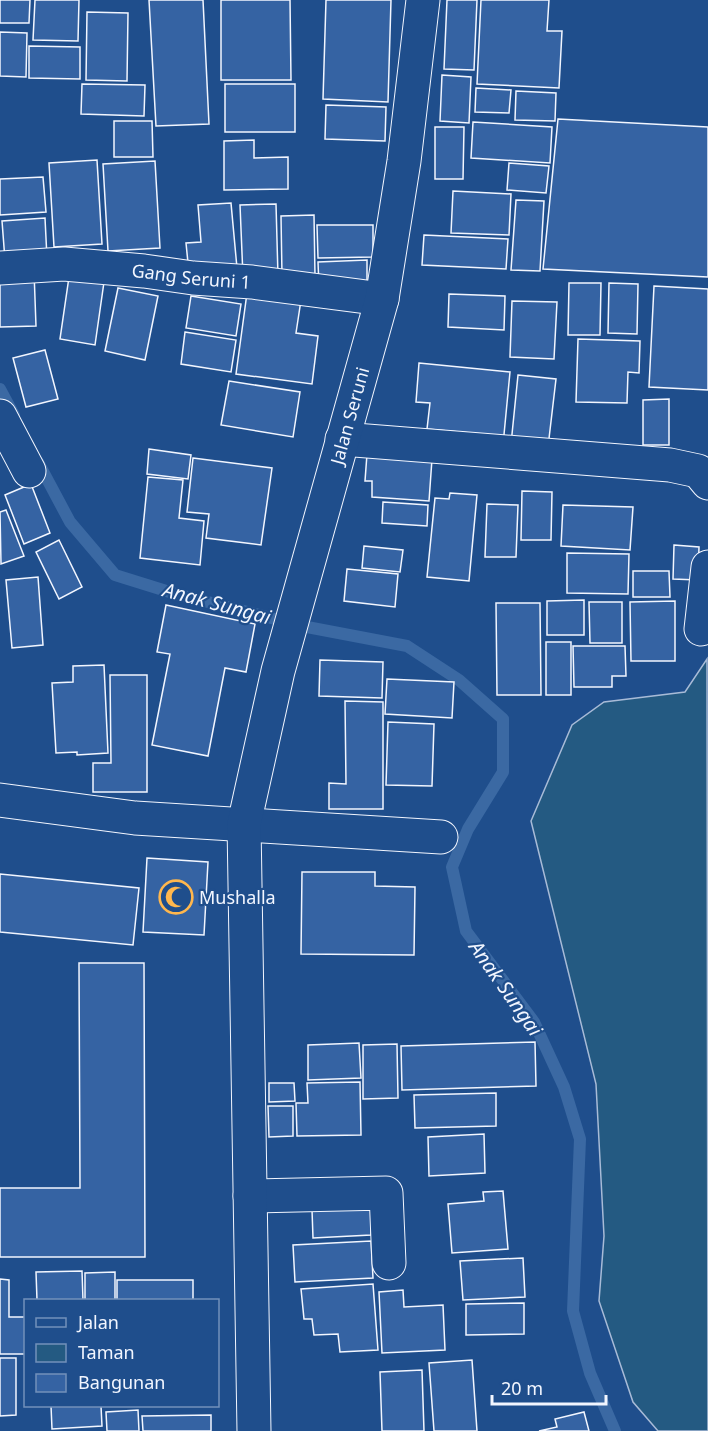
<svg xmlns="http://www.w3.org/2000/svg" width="708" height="1431" viewBox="0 0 708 1431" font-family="'Noto Sans',sans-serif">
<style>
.green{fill:#245a82;stroke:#a8bbd7;stroke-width:1.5}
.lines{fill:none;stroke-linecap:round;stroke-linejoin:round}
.stream{stroke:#3b69a3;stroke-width:12}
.building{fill:#3563a3;stroke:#f2f6ff;stroke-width:1.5}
.street-casing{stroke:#f2f6ff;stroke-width:35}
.street{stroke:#1f4e8c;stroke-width:33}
.labels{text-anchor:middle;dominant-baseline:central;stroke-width:4.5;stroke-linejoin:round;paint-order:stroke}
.street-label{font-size:18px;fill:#f2f6ff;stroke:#1f4e8c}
.poi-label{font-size:18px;fill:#f2f6ff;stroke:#1f4e8c;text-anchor:start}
.water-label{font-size:20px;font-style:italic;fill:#f2f6ff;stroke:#1f4e8c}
</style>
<rect width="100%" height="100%" fill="#1f4e8c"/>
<path class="green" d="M707,659L708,1431H658L633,1402L599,1301L604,1236L596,1084L531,821L572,725L604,702L685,692Z"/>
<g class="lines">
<g class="stream">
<path d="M0,389L14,415"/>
<path d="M38,462L70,522L115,575L176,594L307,627L407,646L459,680L503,719V772L468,829L452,867L466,931L534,1022L564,1087L580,1139L573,1311L590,1373L615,1431"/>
</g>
</g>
<g class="building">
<path d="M0,0H30L29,23H0Z"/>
<path d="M35,0H79L78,41L33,40Z"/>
<path d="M149,0H203L209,124L156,126Z"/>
<path d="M221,0H290L291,80H221Z"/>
<path d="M326,0H391L388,102L323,99Z"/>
<path d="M447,0H477L474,70L444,69Z"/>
<path d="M481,0H549L547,31H562L559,88L477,84Z"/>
<path d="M87,12L128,13L127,81L86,80Z"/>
<path d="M0,32L27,33L26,77L0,76Z"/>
<path d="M29,46L80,47V79L29,78Z"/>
<path d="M442,75L471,77L469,123L440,121Z"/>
<path d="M82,84L145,85L144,116L81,114Z"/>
<rect x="225" y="84" width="70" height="48"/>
<path d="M476,88L511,90L509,113L475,112Z"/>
<path d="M516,91L556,93L555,121L515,120Z"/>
<path d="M326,105L386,107L385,141L325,139Z"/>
<path d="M558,119L708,127V277L543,269Z"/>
<path d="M114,121H152L153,157H114Z"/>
<path d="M473,122L552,127L550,163L471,158Z"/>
<path d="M435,127H464L463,179H435Z"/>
<path d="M254,140V158L288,157V189L224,190V141Z"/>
<path d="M97,160L102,244L54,247L49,163Z"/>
<path d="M155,161L160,248L108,251L103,164Z"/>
<path d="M509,163L549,166L546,193L507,190Z"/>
<path d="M43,177L46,212L0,215V179Z"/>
<path d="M453,191L511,194L509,235L451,233Z"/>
<path d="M516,200L544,201L540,271L511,270Z"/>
<path d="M231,203L237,268L189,273L186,243L201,242L198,205Z"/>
<path d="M276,204L278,276L243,277L240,205Z"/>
<path d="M314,215L315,276H282L281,216Z"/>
<path d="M45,218L47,258L5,260L2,221Z"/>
<path d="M317,225H373V257L318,258Z"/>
<path d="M424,235L508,239L506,269L422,265Z"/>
<path d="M367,260V287L319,288L318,262Z"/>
<path d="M34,271L36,326L0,327V273Z"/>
<path d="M69,277L104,282L95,345L60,339Z"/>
<path d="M569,283H601L600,335H568Z"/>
<path d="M609,283L638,284L637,334L608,333Z"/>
<path d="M654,286L708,289V390L649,387Z"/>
<path d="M118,288L158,296L145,360L105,351Z"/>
<path d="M247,293L301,300L296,333L318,336L312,384L236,374Z"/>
<path d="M449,294L505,296L504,330L448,327Z"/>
<path d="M191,296L241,304L236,336L186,328Z"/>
<path d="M512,301L557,302L554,359L510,357Z"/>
<path d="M185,332L236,340L231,372L181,364Z"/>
<path d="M578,339L640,341L639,373L628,372L627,403L576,402Z"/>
<path d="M45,350L58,399L26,407L13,358Z"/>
<path d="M419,363L510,372L503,445L470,433L427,429L430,403L416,402Z"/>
<path d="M518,375L556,379L548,447L511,444Z"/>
<path d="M229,381L300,392L293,437L221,425Z"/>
<path d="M669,399V445H643V400Z"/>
<path d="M149,449L191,455L188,479L147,474Z"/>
<path d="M367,454L432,459L429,501L372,497V481H365Z"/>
<path d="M193,458L272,468L261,545L206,538L209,514L187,512Z"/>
<path d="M148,477L183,480L179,518L204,521L200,565L140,558Z"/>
<path d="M31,484L50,533L24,544L5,495Z"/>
<path d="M522,491L552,492L551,540H521Z"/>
<path d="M450,493L477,495L469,581L427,577L435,498L449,499Z"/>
<path d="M383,502L428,505L427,526L382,523Z"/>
<path d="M487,504L518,505L516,557H485Z"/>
<path d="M563,505L633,507L630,550L561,546Z"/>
<path d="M6,510L24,556L1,564L0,512Z"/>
<path d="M59,540L82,587L59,599L36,552Z"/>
<path d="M674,545L699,547L698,580L673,579Z"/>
<path d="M364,546L403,550L400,572L362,568Z"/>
<path d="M567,553L629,554L628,594L567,593Z"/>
<path d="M347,569L398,574L395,607L344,601Z"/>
<path d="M633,571H669L670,597H633Z"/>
<path d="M38,577L43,645L12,648L6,580Z"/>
<path d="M584,600V635H547V601Z"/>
<path d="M675,601V661H631L630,602Z"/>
<path d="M589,602H622V643H590Z"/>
<path d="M496,603H540L541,695H497Z"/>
<path d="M166,605L255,624L246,672L225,668L208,756L152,745L170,654L157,652Z"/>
<rect x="546" y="642" width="25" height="53"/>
<path d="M573,646H625L626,676H612V687H574Z"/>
<path d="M320,660L383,662L382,698L319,696Z"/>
<path d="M104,665L108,753L77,755V752L56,753L52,683L73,682V666Z"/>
<path d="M110,675H147V792H93V763H111Z"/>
<path d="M387,679L454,682L452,718L385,714Z"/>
<path d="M345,701L383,702V809H329V783L346,784Z"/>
<path d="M388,722L434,724L432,786L386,785Z"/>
<path d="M147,858L208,862L204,935L143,932Z"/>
<path d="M302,872H375V886L415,887L414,955L301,954Z"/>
<path d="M0,874L139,888L133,945L0,932Z"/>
<path d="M79,963H144L145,1257H0V1188H80Z"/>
<path d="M535,1042L536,1086L402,1090L401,1046Z"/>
<path d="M359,1043L361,1078L308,1080V1045Z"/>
<path d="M397,1044L398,1098L363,1099V1045Z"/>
<path d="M360,1082L361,1135L297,1136L296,1103H308L307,1083Z"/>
<path d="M269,1083H294L295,1101L269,1102Z"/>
<path d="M496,1093V1126L415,1128L414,1095Z"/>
<path d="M268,1106H293V1136L269,1137Z"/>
<path d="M484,1134L485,1173L429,1176L428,1137Z"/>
<path d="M503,1191L508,1249L452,1253L448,1204L484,1201L483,1192Z"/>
<path d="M371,1207V1235L313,1238L312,1210Z"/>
<path d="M371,1241L373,1278L295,1282L293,1245Z"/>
<path d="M523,1258L525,1297L463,1300L460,1261Z"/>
<path d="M82,1271L83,1300H37L36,1272Z"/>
<path d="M115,1272V1300H85V1273Z"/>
<path d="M0,1279L9,1280V1317H26V1354H0Z"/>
<rect x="117" y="1280" width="76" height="20"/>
<path d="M373,1284L378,1350L340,1352L338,1334L314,1335L312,1319H304L301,1289Z"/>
<path d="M403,1290L404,1307L443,1305L445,1350L382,1353L379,1292Z"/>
<path d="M524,1303V1334L466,1335V1304Z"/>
<path d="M0,1358H16V1415L0,1416Z"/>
<path d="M472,1360L477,1431H434L429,1363Z"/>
<path d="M422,1370L424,1431H382L380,1372Z"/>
<path d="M51,1406H101L102,1426L52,1429Z"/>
<path d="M138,1410L139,1431H107L106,1412Z"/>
<path d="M584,1412L589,1431H539L557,1427L555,1419Z"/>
<path d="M211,1415V1431H143L142,1416Z"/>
</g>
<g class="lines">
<g class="street-casing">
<g id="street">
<path id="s1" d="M0,268L64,264L144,271L193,278L252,282L382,299"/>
<path d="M0,416L29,471"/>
<path d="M342,439L670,465L698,471L708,483"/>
<path d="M701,629L708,567"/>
<path d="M0,800L135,818L441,837"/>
<path d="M250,1196L386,1193L389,1263"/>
<path id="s2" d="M254,1431L244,824L278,671L382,299L404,161L423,0"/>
</g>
</g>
<use href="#street" class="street"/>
</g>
<defs>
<g id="mosque-ring" transform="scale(1.725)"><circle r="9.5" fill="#1f4e8c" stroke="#ffb74d" stroke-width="1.5"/><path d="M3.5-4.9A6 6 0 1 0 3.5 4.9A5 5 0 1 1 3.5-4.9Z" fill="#ffb74d"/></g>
</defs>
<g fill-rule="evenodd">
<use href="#mosque-ring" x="176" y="897"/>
</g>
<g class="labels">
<g class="street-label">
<text stroke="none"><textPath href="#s1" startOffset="192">Gang Seruni 1</textPath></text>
<text stroke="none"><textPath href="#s2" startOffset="1029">Jalan Seruni</textPath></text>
</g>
<g class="poi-label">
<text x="199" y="897">Mushalla</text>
</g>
<g class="water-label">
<text transform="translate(217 603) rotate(15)">Anak Sungai</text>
<text transform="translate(506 988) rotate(55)">Anak Sungai</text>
</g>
</g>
<rect x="24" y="1299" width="195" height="108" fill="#1f4e8c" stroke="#7391ba" stroke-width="1.5"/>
<rect x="36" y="1318" width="30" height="9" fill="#1f4e8c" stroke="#7391ba" stroke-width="1.5"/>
<text x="78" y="1329" font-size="18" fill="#f2f6ff">Jalan</text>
<rect x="36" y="1344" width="30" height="18" fill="#245a82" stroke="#7391ba" stroke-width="1.5"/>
<text x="78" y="1359" font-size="18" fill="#f2f6ff">Taman</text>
<rect x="36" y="1374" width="30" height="18" fill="#3563a3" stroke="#7391ba" stroke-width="1.5"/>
<text x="78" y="1389" font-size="18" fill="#f2f6ff">Bangunan</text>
<path d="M492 1395v9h114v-9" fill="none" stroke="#f2f6ff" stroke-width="3"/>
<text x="501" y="1395" font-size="18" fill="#f2f6ff" stroke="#1f4e8c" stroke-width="4.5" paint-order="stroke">20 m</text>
</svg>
